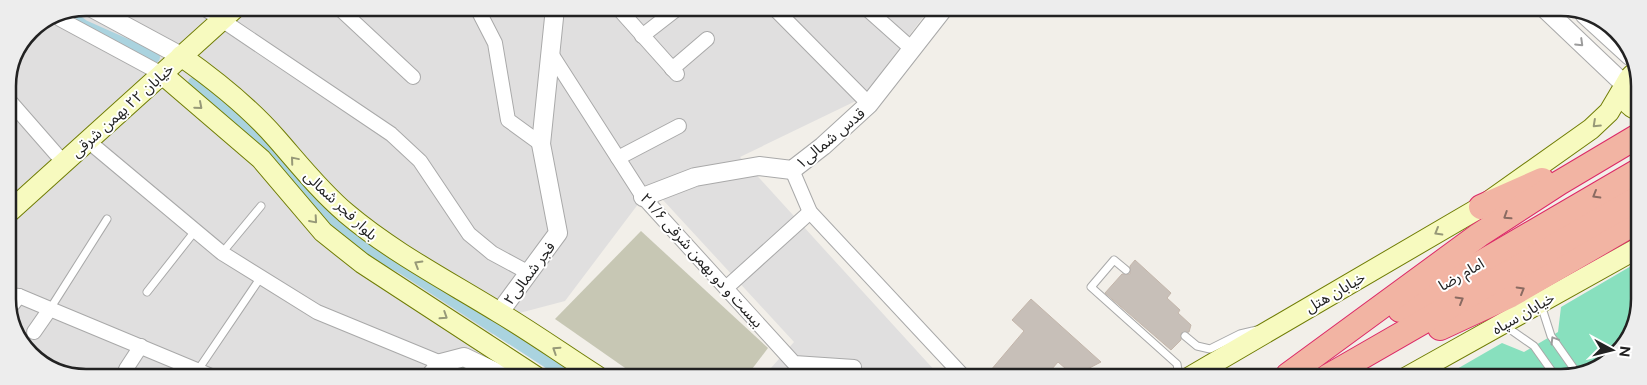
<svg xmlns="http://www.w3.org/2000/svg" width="1647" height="385" viewBox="0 0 1647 385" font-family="'Public Sans','Noto Sans Arabic',sans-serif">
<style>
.residential{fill:#e0dfdf}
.construction{fill:#c7c7b4}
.forest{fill:#add19e}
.pitch{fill:#88e0be}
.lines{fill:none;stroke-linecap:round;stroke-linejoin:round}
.canal{stroke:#aad3df;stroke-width:12}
.building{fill:#c7bfb8;stroke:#c4b6ab}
.service-casing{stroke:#a9a9a9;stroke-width:9}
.minor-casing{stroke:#a9a9a9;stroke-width:16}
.tertiary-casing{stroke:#a9a9a9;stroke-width:20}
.secondary-casing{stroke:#707d05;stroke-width:22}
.trunk-casing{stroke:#dc2a67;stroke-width:26}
.service{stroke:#fff;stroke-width:7}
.minor{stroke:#fff;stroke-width:14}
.tertiary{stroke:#fff;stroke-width:18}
.secondary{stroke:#f7fabf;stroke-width:20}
.trunk{stroke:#f2b4a3;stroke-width:24}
.oneway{stroke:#9c9c9c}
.oneway2{stroke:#979978}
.oneway3{stroke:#8a6b62}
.labels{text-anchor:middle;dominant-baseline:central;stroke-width:4;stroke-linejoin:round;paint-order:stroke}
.street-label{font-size:15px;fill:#222;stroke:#fff}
.rim{fill:none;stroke:#222;stroke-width:2.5}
</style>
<rect width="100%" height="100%" fill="#f2efe9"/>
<path class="residential" d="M87,8H930L862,98L740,157L937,373L933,377H763L794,342L651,187L565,301L508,316L458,376H72L31,354L9,314L8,82L31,31Z"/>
<path class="construction" d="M641,231L768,348L746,377H638L555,319Z"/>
<path class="forest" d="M465,362L488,376H440L450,366Z"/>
<path class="pitch" d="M1638,262V313L1612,358L1565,377H1443L1502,343L1524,352L1558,332L1561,307Z"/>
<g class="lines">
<g class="canal">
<path d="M69,15L84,26L154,57"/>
<path d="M194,83L267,148L335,222L370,251L404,269L569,376"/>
</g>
</g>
<g class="building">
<path d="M1135,260L1171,293L1167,298L1180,310L1178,313L1191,325L1189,332L1181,333V340L1171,350L1105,293L1122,274H1130V266Z"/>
<path d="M1031,299L1101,362L1074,376L1058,362L1045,377H985L1024,331L1012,320Z"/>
</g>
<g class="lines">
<g class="service-casing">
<g id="service">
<path d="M222,253L261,206"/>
<path d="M1126,270L1114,260L1091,287L1177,364L1179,377"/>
<path d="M147,292L195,231"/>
<path d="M1541,305L1551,336L1577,373"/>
<path d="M50,309L107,219"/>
<path d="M1504,325L1534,346L1556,377"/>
<path d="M1185,336L1197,346L1210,349L1240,334L1257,330"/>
<path d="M198,370L261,277"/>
</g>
</g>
<g class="minor-casing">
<g id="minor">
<path d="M204,8L391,134L420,161L469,234L492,253L529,273"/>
<path d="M339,8L413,77"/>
<path d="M477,8L495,43L508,120L541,144"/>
<path d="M618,8L677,74"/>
<path d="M774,8L869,104"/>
<path d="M866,8L912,49"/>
<path d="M60,19L162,74"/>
<path d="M642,36L678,8"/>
<path d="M550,52L643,197L794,363L854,367"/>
<path d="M672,69L707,39"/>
<path d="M8,99L64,163"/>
<path d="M88,141L222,253L317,312L441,363"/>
<path d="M618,158L679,126"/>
<path d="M792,170L810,212L964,377"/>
<path d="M726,288L810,212"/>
<path d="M9,295L19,296L50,309L211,376"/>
<path d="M9,309L19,296"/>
<path d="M34,332L50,309"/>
<path d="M126,369L141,346"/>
</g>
</g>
<g class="tertiary-casing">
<g id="tertiary">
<path d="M92,8L181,56"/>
<path d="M1545,9L1625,85"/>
<path d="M1584,14L1630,56"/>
<path d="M643,197L695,177L759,166L792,170L823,146L869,104L944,8"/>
<path d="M499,313L558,233L541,144L555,8"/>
<path d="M430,376L441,363L464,357L504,376"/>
</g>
</g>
<g class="secondary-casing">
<g id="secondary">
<path d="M181,56C215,80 249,107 276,138C298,163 320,191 346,213C392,252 446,280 498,312C532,332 564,355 597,376"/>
<path d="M1638,71C1621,80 1618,103 1638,110"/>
<path d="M162,74L261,159L323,232L362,263L535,376"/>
<path d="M8,213L235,8"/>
<path d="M1190,377L1481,207L1591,129L1609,112L1625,85"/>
<path d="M1407,377L1638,248"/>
</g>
</g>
<g class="trunk-casing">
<g id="trunk">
<path d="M1481,207L1542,180"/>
<path d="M1400,310L1638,171"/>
<path d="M1440,328L1511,295L1638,221"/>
<path d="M1288,375L1479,235L1559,183L1638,136"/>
<path d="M1327,377L1638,198"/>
</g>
</g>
<use href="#service" class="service"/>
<use href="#minor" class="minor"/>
<use href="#tertiary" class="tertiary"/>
<use href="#secondary" class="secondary"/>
<use href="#trunk" class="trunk"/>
</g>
<defs><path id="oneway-chevron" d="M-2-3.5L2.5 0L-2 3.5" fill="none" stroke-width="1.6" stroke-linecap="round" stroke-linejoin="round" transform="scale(1.25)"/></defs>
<g class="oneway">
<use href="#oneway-chevron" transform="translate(1580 43) rotate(44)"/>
<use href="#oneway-chevron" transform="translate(1554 340) rotate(-121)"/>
</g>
<g class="oneway2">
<use href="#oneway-chevron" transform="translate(199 106) rotate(41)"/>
<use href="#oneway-chevron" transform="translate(1596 124) rotate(137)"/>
<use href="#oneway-chevron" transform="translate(294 160) rotate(-130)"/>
<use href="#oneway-chevron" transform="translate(314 220) rotate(49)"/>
<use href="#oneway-chevron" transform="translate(1438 232) rotate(150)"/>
<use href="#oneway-chevron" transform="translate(418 264) rotate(-149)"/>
<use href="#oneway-chevron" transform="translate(444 316) rotate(33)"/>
<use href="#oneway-chevron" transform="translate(556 350) rotate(-147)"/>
</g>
<g class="oneway3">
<use href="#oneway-chevron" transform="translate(1596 195) rotate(150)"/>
<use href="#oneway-chevron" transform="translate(1507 216) rotate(147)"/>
<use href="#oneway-chevron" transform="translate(1521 290) rotate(-30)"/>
<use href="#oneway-chevron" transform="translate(1460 300) rotate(-30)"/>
</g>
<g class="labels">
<g class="street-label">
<text transform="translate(122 110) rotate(-42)">خیابان ۲۲ بهمن شرقی</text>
<text transform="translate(830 138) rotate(-40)">قدس شمالی۱</text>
<text transform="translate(341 205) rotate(43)">بلوار فجر شمالی</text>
<text transform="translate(702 260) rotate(48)">بیست و دو بهمن شرقی ۲۱/۶</text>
<text transform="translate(529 273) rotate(-53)">فجر شمالی۲</text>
<text transform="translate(1461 274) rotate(-30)">امام رضا</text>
<text transform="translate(1335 292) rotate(-30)">خیابان هتل</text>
<text transform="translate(1523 313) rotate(-30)">خیابان سپاه</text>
</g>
</g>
<path d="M0 0H1647V385H0ZM86 16H1561A70 70 0 0 1 1631 86V299A70 70 0 0 1 1561 369H86A70 70 0 0 1 16 299V86A70 70 0 0 1 86 16Z" fill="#ededed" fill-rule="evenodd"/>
<path class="rim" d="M86 16H1561A70 70 0 0 1 1631 86V299A70 70 0 0 1 1561 369H86A70 70 0 0 1 16 299V86A70 70 0 0 1 86 16Z"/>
<g transform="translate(1612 350) rotate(97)" stroke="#ffffff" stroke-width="4" paint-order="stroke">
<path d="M0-4L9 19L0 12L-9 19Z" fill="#222222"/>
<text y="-8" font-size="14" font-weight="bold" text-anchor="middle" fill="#222222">N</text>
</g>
</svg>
